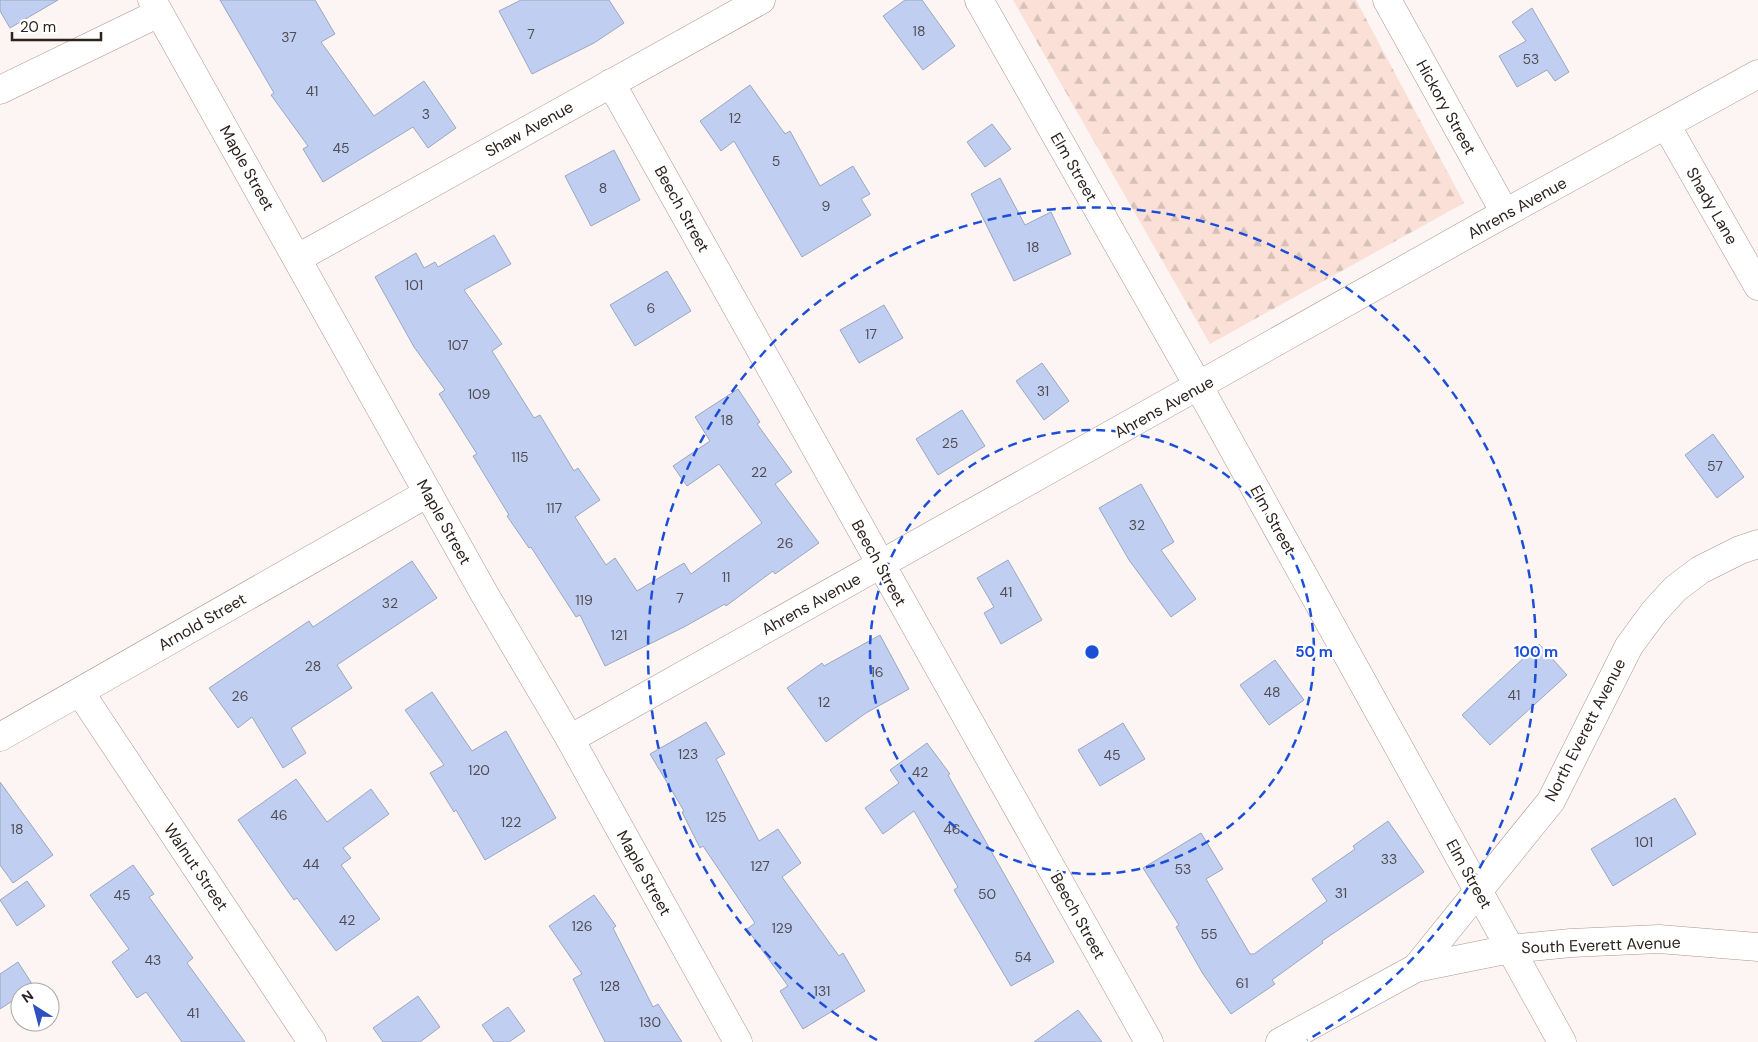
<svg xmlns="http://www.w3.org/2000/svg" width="1758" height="1042" viewBox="0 0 1758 1042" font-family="'DM Sans',sans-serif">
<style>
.forest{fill:url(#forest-firs)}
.building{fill:#bfcef1;stroke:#9da7bf}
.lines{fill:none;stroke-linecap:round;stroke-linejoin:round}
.minor-casing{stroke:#b0948b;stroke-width:29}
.minor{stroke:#fff;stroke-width:28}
.ring{fill:none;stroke:#1d4ed8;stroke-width:2.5;stroke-dasharray:9 6}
.labels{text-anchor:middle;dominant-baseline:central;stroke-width:4.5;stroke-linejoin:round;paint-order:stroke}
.number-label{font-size:14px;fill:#514d53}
.street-label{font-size:16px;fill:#2c221e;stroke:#fff}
.centre{fill:#1d4ed8;stroke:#fff;stroke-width:2.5}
.ring-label{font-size:15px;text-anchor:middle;font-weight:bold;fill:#1d4ed8;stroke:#fff;stroke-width:4.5;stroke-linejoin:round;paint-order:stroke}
</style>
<defs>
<pattern id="forest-firs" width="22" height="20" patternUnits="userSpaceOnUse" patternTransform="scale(1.25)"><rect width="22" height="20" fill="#fae0d7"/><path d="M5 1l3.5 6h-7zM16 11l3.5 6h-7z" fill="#d6c0b8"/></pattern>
</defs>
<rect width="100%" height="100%" fill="#fcf5f3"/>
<path class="forest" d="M1013,0H1356L1464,203L1210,344Z"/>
<g class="building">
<path d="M0,0H58L10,28L0,11Z"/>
<path d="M220,0H315L335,34L321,42L374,116L424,81L456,128L428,148L413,127L323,182L303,149L308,146L271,95L274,93Z"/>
<path d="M521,0H609L624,23L594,43L532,74L499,11Z"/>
<path d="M905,0H922L955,46L923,70L883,16Z"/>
<path d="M1532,8L1569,72L1555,81L1547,70L1517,87L1499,56L1526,41L1512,22Z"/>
<path d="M750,85L785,134L790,131L820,186L853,166L870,194L861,199L871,215L802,257L734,141L721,151L700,121Z"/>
<path d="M992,124L1011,149L985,167L967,142Z"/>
<path d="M614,150L640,200L591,226L565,176Z"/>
<path d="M1000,178L1025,225L1051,212L1071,254L1014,281L971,194Z"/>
<path d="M494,235L511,264L464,290L502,344L492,351L534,418L540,415L574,471L578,468L600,500L575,517L606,565L615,558L637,591L684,563L691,574L762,523L719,464L687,486L673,466L710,441L695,417L738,389L760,422L757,424L792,472L775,484L819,543L775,574L773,571L726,606L725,604L684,627L605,666L580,615L576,617L531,547L529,548L507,516L509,515L473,456L477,454L439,394L445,390L414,347L375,277L416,253L424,268L435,262L438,267Z"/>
<path d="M667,271L691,311L635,346L610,305Z"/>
<path d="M884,305L903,338L859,363L840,330Z"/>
<path d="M1042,363L1069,401L1044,420L1016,381Z"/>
<path d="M962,410L985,446L938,475L916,439Z"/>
<path d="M1713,434L1744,477L1717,498L1685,455Z"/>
<path d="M1141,484L1174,542L1161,550L1196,599L1171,617L1129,560L1099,508Z"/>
<path d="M1008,560L1042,620L1001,644L984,613L994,607L977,578Z"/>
<path d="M412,561L437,598L337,665L352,688L291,728L306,753L283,768L252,717L238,728L209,688L309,621L313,627Z"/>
<path d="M880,635L909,689L866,713L826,742L787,688L822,663L824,666Z"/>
<path d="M1539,644L1567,675L1490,745L1462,715Z"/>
<path d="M1275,660L1304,700L1269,725L1240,685Z"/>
<path d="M432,692L472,751L506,731L556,818L485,860L456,810L454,812L430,773L444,765L405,710Z"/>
<path d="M706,722L725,754L716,759L759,841L778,829L801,863L782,877L839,956L843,953L865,991L803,1029L780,991L788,986L747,929L755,923L703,846L700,848L682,812L684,811L650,754Z"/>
<path d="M1123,723L1145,759L1100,786L1078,750Z"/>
<path d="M927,743L950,774L948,775L1054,962L1011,986L954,890L958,887L914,811L883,834L865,808L899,783L890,770Z"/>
<path d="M296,779L327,822L371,789L389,814L343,848L351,858L341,865L380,919L336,951L297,898L294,900L238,820Z"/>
<path d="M0,782L53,855L13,883L0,865Z"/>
<path d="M1675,798L1696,834L1613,886L1591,849Z"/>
<path d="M1388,821L1424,872L1322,941L1323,943L1272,980L1275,984L1231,1014L1203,974L1176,927L1179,925L1143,868L1201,833L1223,869L1206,879L1250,954H1254L1327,901L1312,879L1355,849L1353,846Z"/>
<path d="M133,865L154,894L149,897L193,958L187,963L245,1042H182L146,992L137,998L112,962L129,949L90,895Z"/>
<path d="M27,881L45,906L17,926L0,900Z"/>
<path d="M594,895L616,926L613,928L653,1007L658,1004L682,1042H605L573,979L582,974L549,926Z"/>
<path d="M18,962L34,987L25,992H20V996L0,1009V974Z"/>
<path d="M418,996L440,1027L420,1042H383L373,1028Z"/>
<path d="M508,1007L525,1031L509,1042H494L482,1025Z"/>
<path d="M1078,1010L1102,1042H1034Z"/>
</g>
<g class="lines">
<g class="minor-casing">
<g id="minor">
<path d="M152,0L485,595L570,739L738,1042"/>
<path d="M979,0L1199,387L1562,1042"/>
<path d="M1387,0L1505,213"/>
<path d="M611,83L1149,1042"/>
<path d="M0,90L159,13"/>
<path d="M1666,125L1758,286"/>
<path d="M298,258L761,0"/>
<path d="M80,692L312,1042"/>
<path d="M0,737L428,493"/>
<path d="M570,739L1505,213L1758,74"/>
<path d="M1416,968L1551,801L1629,646L1654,612L1675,589L1700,570L1740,550L1758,544"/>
<path d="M1280,1042L1416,968L1510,949L1571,943L1659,939L1758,947"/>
</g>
</g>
<use href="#minor" class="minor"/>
</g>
<g class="ring">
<circle cx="1092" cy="652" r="222"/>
<path d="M877 1040A444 444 0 1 1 1307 1040"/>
</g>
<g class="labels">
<g class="number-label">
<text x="919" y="31">18</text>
<text x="531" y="34">7</text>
<text x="289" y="37">37</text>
<text x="1531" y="59">53</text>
<text x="312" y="91">41</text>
<text x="426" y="114">3</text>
<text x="735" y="118">12</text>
<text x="341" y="148">45</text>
<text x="776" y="161">5</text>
<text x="603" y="188">8</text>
<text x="826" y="206">9</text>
<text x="1033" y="247">18</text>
<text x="414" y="285">101</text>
<text x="651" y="308">6</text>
<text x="871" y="334">17</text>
<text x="458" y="345">107</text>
<text x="1043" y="391">31</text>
<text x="479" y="394">109</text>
<text x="727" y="420">18</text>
<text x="950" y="443">25</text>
<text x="520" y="457">115</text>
<text x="1715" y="466">57</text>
<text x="759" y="472">22</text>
<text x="554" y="508">117</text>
<text x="1137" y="525">32</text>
<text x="785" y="543">26</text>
<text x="726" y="577">11</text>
<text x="1006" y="592">41</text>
<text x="680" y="598">7</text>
<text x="584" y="600">119</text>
<text x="390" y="603">32</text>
<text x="619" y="635">121</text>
<text x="313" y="666">28</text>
<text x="877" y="672">16</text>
<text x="1272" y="692">48</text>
<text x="1514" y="695">41</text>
<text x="240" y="696">26</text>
<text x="824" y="702">12</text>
<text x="688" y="754">123</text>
<text x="1112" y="755">45</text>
<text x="479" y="770">120</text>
<text x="920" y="772">42</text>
<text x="279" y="815">46</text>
<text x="716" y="817">125</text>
<text x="511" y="822">122</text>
<text x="17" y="829">18</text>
<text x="952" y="829">46</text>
<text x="1644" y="842">101</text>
<text x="1389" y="859">33</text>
<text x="311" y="864">44</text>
<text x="760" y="866">127</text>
<text x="1183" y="869">53</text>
<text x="1341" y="893">31</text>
<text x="987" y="894">50</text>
<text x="122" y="895">45</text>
<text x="347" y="920">42</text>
<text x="582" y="926">126</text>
<text x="782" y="928">129</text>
<text x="1209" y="934">55</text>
<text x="1023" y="957">54</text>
<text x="153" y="960">43</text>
<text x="1242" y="983">61</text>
<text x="610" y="986">128</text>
<text x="822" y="991">131</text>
<text x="193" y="1013">41</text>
<text x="650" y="1022">130</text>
</g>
<g class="street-label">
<text transform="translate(1446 107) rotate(61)">Hickory Street</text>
<text transform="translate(529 129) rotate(-29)">Shaw Avenue</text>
<text transform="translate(1074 167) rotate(60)">Elm Street</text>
<text transform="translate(247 168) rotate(61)">Maple Street</text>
<text transform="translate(1712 206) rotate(60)">Shady Lane</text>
<text transform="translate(1517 208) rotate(-29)">Ahrens Avenue</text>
<text transform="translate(682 209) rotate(61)">Beech Street</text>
<text transform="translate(1164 407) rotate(-29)">Ahrens Avenue</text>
<text transform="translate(1273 520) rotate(61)">Elm Street</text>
<text transform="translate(444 522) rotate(61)">Maple Street</text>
<text transform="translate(879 563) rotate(61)">Beech Street</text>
<text transform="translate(811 604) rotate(-29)">Ahrens Avenue</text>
<text transform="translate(202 622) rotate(-30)">Arnold Street</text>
<text transform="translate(1585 730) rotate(-63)">North Everett Avenue</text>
<text transform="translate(196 867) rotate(56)">Walnut Street</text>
<text transform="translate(644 873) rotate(61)">Maple Street</text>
<text transform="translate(1469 874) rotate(61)">Elm Street</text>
<text transform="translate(1078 916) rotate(61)">Beech Street</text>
<text transform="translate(1601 945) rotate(-2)">South Everett Avenue</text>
</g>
</g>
<circle cx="1092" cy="652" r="8" class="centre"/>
<g class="ring-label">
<text x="1314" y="657">50 m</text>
<text x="1536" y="657">100 m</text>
</g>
<g transform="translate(35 1007) rotate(324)"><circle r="24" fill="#ffffff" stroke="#aba7a5"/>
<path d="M0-4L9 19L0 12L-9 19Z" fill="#2e50c0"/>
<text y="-8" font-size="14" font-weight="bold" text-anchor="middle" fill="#2c221e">N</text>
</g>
<path d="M12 32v8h89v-8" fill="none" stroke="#2c221e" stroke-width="2.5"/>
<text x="20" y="32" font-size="15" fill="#2c221e" stroke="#ffffff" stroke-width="4" paint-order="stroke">20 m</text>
</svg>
